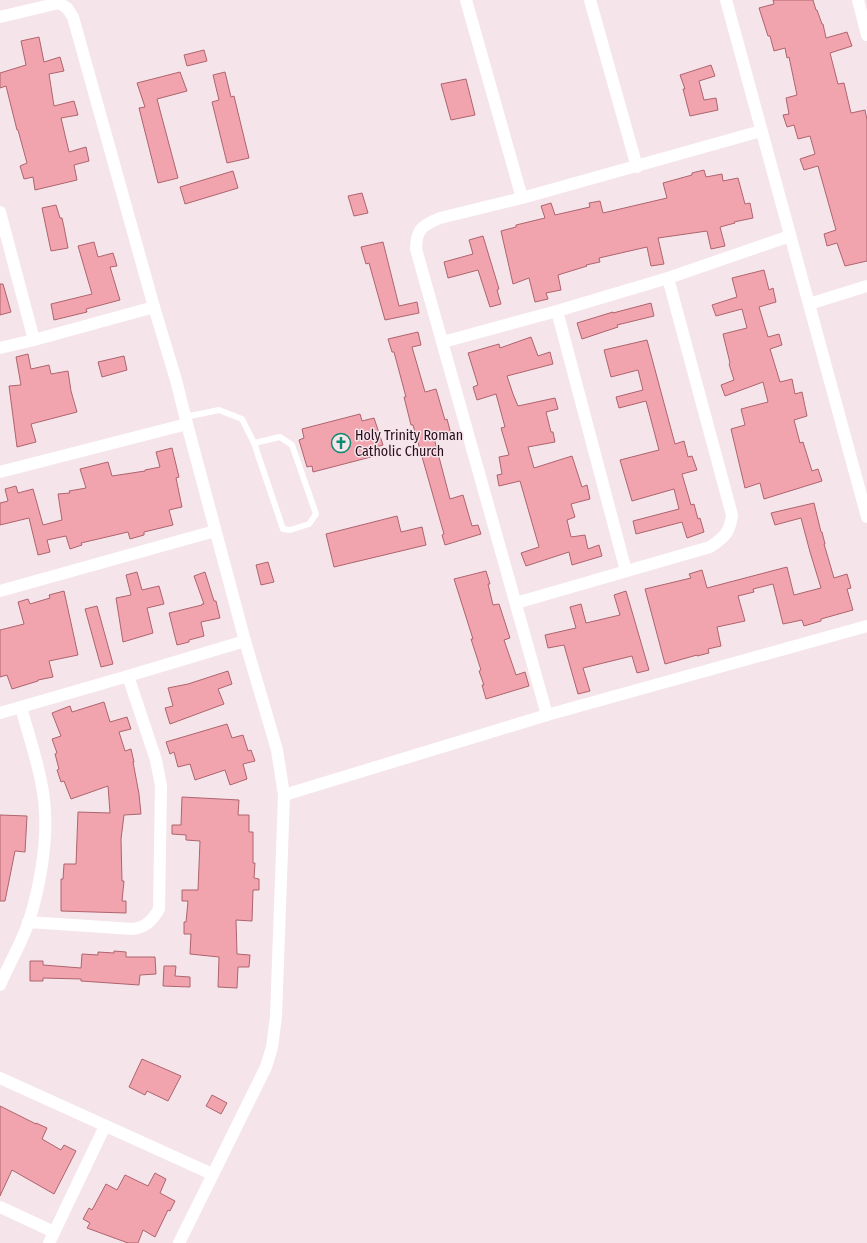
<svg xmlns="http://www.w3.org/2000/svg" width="867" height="1243" viewBox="0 0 867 1243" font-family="'Fira Sans Condensed',sans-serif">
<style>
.building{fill:#f1a4ad;stroke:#ae646e}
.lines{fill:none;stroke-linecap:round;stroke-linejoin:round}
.lane{stroke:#fff;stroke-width:6}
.street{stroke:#fff;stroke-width:12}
.labels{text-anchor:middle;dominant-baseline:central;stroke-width:3;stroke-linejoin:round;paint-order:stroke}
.poi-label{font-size:14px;fill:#290e1b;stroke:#f5e5eb;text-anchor:start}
</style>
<rect width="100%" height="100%" fill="#f5e5eb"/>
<g class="building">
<path d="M773,0H813L816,10H817L822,24H823L826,38L847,32L852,46L830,53L838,84L844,83L851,113L865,110L867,120V261L845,266L837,243L827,246L824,234L836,230L818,166L804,170L800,159L815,154L810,136L798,139L794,125L787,127L783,115L789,114L786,98L797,95L789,57L787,58L785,48L774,51L770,36H768L759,8L774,4Z"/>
<path d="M39,37L44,62L60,57L64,71L49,74L54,106L74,101L78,115L61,118L69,152L86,147L89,161L74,165L77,180L35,190L33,177L24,179L20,166L27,163L18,130H17L6,86L0,88V73L26,65L21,41Z"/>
<path d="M204,50L207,61L187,66L184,55Z"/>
<path d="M711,65L715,76L699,81L704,100L716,98L718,110L690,116L683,89H685L680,75Z"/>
<path d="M180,72L187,91L157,99L178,178L158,183L139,108L145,107L137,83Z"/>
<path d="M225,72L231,97L234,96L249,158L227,163L212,102L219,100L213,75Z"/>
<path d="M466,79L475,115L451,120L441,84Z"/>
<path d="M704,170L706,177L722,174L723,181L738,178L745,204L750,203L753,218L734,222L735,223L720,227L725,246L711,249L707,231L658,238L664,264L651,266L647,247L599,258L600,262L586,265L587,266L558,275L561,290L546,293L548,299L535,302L529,278L513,284L501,231L516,227V225L545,218L541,206L551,203L555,215L590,207L589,203L600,201L603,213L667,198L663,183L692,175V173Z"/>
<path d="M233,171L238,188L185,204L180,187Z"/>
<path d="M362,193L368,213L354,216L348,196Z"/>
<path d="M56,205L60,218H62L64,227L68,248L51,251L42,208Z"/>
<path d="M483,236L499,289L497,290L501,304L490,307L478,270L448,278L444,262L473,254L469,240Z"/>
<path d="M94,242L98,257L113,253L117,266L110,267L120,300L86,309L87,312L54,320L51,304L92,294L78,246Z"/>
<path d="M383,242L399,306L417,302L419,313L385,320L369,263L366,264L361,247Z"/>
<path d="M764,270L769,290L773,288L776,302L759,307L768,337L779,334L782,345L770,349L780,382L792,379L795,394L802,392L807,416L794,420L800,443L803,442L812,471L818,469L822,481L764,499L760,483L745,488L731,429L745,425L741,409L768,402L763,382L725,396L721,385L734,380L729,364L730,363L723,334L747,328L742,309L716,316L712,305L737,297L732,278Z"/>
<path d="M0,284H3L11,312L0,315Z"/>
<path d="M651,303L654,316L617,325L618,327L582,339L577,323L613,312V313Z"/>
<path d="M418,332L421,345L412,347L425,392L436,389L445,420L447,419L451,434L434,438L450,499L463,495L472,526L478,525L481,534L445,545L442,535L444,534L413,425H411L404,397H406L394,352H392L388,339Z"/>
<path d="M531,337L538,356L550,352L553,364L507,376L513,394L518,406L555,398L558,409L546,412L551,432H553L555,442L528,447L534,468L572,456L582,487L587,485L590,499L571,504L575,517L567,520L571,537L585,535L588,549L599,545L602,556L572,565L569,552L526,566L521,553L539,547L520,481L499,486L497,475L502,474L499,457L509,455L501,428L505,427L496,394L477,400L473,387L478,385L468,353L499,344L500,348Z"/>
<path d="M647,340L675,444L684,441L688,457L692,456L697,470L682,474L691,505L694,504L698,519L700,518L704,532L687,538L682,522L636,534L633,521L679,509L674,489L632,501L620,460L659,450L646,401L619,408L616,397L643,390L638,370L611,377L604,350Z"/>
<path d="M28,354L31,369L49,365L51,374L68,371L71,391L77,412L31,424L36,442L17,447L9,386L21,385L16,357Z"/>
<path d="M124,356L127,370L102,377L98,362Z"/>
<path d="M360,414L362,421L374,418L383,445L369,449L371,457L313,472L312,466L307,467L299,440L304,438L302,429Z"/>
<path d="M172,448L179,477L176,478L182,507L169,510L173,525L144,532V535L130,539L128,532L81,543L82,545L70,549L66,536L47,540L50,552L38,555L29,518L0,525V503L8,501L5,489L16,486L18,493L33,489L43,525L62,520L58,494L70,493L69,491L86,488L80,469L108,462L112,476L145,471V470L160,467L156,452Z"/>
<path d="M814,503L821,532H822L825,544H824L834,578L847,574L851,588L847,589L853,610L821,619V621L804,626L802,620L783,624L773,584L753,589L754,592L738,596L745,621L717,627L721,646L708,649L709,653L697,656V655L665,664L645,589L691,578L689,574L702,570L707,588L787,567L794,595L821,588L810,552L801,518L775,525L771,513Z"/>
<path d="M397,516L401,532L422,527L426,545L334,567L326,534Z"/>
<path d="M268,562L274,582L261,585L256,565Z"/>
<path d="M486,571L490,584H488L493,605L499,604L510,638L504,640L516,675L525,672L529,686L486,699L482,685H484L479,671L481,670L471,639H473L454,579Z"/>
<path d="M137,572L142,590L159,586L164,604L147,608L153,633L123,642L116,598L131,595L126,575Z"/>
<path d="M205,572L214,601H216L220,618L201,622L204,636L189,640V642L177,645L169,613L202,605V604H204L194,576Z"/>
<path d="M64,591L78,655L49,661L53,677L38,680V681L12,689L7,675L0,677V630L24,624L18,602L28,599L30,604L50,598L49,595Z"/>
<path d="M626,591L649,670L637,673L632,656L583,668L590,691L578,694L564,645L548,648L545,635L576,628L570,607L581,604L586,623L620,615L614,595Z"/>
<path d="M97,606L113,664L101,667L85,609Z"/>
<path d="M228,671L232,684L218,689L224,704L170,724L165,708L173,706L168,688L188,684Z"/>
<path d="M104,702L110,722L127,717L131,729L119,732L125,751L131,749L134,762H133L139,794L141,814L124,815L121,839L122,881H124L122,901H126V913L61,911V879H63L64,864H76L78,812L110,813L108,786L71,799L64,781L61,782L57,770L59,769L55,754L57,753L52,739L61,736L52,713L70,706L72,712Z"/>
<path d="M227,724L232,738L243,735L248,751L251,750L255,761L243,764L247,779L230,785L225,770L195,780L190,764L178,767L174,752L170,754L166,742Z"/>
<path d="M182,797L239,800L238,815H249V832H253V863H255L254,878L259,879V890H253L252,921L236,920L237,954L250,955L249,967H238L237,988L218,987L219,957L190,954L191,934H184V922H186L188,901H182V890H198L200,841L186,840V835L172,834V825H181Z"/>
<path d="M0,815L27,816L25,852L15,851L5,901H0Z"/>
<path d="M114,951L126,952V957H155L156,974L140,975L139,985L81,981V979L43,978V981H30V961H43V965L81,968L82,954L98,955V952L114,953Z"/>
<path d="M164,966H176L175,976L190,977V987L163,986Z"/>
<path d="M142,1059L181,1076L168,1101L147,1091L145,1095L129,1087Z"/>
<path d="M212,1095L227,1103L221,1114L206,1106Z"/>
<path d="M0,1106L36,1124V1123L47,1128L42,1139L61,1150L64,1145L76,1151L54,1194L12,1170L0,1196Z"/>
<path d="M155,1173L166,1179L160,1193L175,1201L170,1211L168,1210L155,1237L143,1230L138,1243H128L87,1228L90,1223L83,1219L89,1208L92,1210L106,1184L117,1190L125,1175L148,1186Z"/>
</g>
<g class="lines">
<path class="lane" d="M185,417L219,410L242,419L254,443L283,529L290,530L309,524L316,514L292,445L280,437L254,443"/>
<g class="street">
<path d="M466,0L522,198L761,131"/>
<path d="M590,0L637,167"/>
<path d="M726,0L867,517"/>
<path d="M858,0L867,35"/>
<path d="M0,17L59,3L67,8L73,17L154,307L176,380L187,424L245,641L277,750L284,795L276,1017L272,1047L266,1067L179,1243"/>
<path d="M522,198L440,218C423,225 416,229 416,249L547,715"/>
<path d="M0,212L34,340L0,348"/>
<path d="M809,304L867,286"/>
<path d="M557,311L626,571"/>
<path d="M34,340L154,307"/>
<path d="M443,342L557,311L668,278L790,236"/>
<path d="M0,472L187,424"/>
<path d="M0,591L215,531"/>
<path d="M516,603L710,547C725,537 730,532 732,515L668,278"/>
<path d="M0,713L128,676L245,641"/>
<path d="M284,795L547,715L867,626"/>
<path d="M28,922L133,929C146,927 153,920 159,909L161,786L156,760L128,676"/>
<path d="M0,985C9,964 22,942 29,921C39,890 47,846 45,813C44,779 30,741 21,707"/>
<path d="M0,1078L212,1174"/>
<path d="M0,1207L54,1232"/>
<path d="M49,1243L105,1126"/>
</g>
</g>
<defs>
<g id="church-ring" transform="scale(1)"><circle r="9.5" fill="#f5e5eb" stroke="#0c8b6f" stroke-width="1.5"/><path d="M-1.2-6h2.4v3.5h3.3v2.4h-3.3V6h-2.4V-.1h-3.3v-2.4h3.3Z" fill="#0c8b6f"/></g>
</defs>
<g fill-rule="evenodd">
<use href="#church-ring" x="341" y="443"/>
</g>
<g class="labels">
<g class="poi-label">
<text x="355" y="435">Holy Trinity Roman<tspan x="355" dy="16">Catholic Church</tspan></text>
</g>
</g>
</svg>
